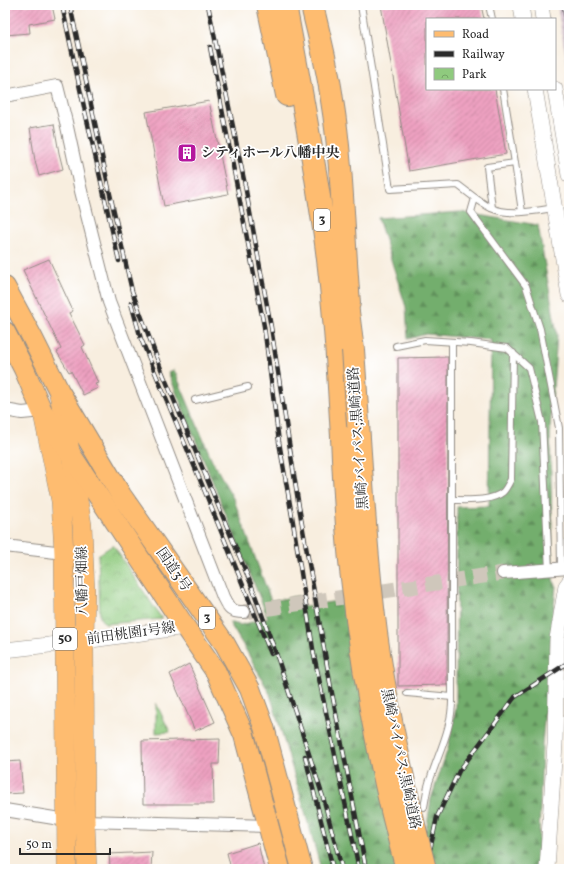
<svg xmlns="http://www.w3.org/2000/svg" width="574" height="874" viewBox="0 0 574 874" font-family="Vollkorn,'Noto Serif JP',serif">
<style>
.industrial{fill:url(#industrial-grid)}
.forest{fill:url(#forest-firs);stroke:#4f6c4c}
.park{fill:url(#park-crowns);stroke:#5d7a54}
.building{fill:url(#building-hatch)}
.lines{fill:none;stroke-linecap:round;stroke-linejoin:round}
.tertiary-tunnel{stroke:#cfc7bb;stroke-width:15;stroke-dasharray:15 8;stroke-linecap:butt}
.service-casing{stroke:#928c85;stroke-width:8}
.minor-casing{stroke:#928c85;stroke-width:14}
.tertiary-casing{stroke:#928c85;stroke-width:16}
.primary-casing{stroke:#928c85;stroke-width:20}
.trunk-casing{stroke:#928c85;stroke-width:22}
.motorway-casing{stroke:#928c85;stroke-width:24}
.service{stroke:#fff;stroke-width:6}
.minor{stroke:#fff;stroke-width:12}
.tertiary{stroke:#fff;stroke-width:15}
.primary{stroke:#febc70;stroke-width:19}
.trunk{stroke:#febc70;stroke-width:20}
.motorway{stroke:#febc70;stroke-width:22}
.rail-casing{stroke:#2b2b2b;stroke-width:4.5}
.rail{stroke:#fff;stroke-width:3;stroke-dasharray:9;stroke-linecap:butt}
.motorway-bridge-casing{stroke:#928c85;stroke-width:24;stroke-linecap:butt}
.motorway-bridge{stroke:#febc70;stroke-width:22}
.labels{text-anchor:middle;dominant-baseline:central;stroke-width:3.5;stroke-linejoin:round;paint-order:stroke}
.shield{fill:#fff;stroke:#6b6b6b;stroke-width:1}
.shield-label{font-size:13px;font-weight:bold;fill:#2b2b2b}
.poi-label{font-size:14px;font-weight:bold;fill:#2b2b2b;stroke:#fff;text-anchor:start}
.street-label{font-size:14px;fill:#2b2b2b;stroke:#fff}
</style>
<defs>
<pattern id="industrial-grid" width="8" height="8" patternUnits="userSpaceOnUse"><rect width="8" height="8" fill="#d1bdcb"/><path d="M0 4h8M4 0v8" fill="none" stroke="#aa9aa5"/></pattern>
<pattern id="forest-firs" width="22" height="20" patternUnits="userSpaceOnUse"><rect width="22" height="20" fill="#73ae6d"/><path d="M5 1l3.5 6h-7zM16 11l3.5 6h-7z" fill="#5f8e5a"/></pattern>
<pattern id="park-crowns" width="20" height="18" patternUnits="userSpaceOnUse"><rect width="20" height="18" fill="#8fca7e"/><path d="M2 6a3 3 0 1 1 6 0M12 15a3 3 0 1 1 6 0" fill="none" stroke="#75a467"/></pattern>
<pattern id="building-hatch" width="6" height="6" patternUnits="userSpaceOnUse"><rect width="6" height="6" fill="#eea1c1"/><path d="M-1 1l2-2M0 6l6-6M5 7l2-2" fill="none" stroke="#c1839d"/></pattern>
</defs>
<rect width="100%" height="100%" fill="#fff"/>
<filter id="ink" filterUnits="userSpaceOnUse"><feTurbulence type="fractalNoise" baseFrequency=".025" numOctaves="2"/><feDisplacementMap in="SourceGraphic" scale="8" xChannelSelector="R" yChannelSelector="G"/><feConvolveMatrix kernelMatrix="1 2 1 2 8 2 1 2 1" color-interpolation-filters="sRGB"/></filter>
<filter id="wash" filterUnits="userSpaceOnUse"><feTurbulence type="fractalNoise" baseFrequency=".012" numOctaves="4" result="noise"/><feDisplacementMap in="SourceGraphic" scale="16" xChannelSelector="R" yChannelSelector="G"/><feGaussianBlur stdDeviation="0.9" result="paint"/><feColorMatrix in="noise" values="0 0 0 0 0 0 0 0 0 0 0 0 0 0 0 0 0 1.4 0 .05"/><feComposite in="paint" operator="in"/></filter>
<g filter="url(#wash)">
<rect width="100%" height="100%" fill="#f8eedf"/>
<path class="industrial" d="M557,5H569V77Z"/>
<path class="forest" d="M460,212L538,225L557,335L550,429L553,580L556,585L542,745L538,869H321L299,791L270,694L246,650L229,622L240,625L268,618L168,372L174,370L212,460L234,500L271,601L298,596L300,607L344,600L426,832L431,799L448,748L456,708L457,507L489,506L491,340L426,334L408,339L406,307L378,218Z"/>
<g class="park">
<path d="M113,545L162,619L105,624L100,618L98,555Z"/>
<path d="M156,703L170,732L156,733Z"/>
</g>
<g id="blocks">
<g class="building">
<path d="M5,5H52L55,19L29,24L30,33L5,35Z"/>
<path d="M381,5H481L484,19H427V89H495L506,154L409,171Z"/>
<path d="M209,101L228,194L164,206L146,112Z"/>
<path d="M54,124L59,153L63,169L39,176L35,161L30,128Z"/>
<path d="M49,259L73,311L69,313L85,345L82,347L98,383L95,384L98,388L83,395L71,371L69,372L57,352L61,349L23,270Z"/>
<path d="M448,357L447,685L398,686V358Z"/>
<path d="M189,664L215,722L195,731L170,674Z"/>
<path d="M220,739L219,764H213L214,804H143L142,741Z"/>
<path d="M20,761L23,793L5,794V762Z"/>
<path d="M258,843L264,869H231L227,853Z"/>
<path d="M152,852L151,869L110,867L109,854Z"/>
</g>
</g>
</g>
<g filter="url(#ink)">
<use href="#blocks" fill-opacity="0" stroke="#928c85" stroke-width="1"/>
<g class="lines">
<path class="tertiary-tunnel" d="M244,612L503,573"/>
<g class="service-casing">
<g id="service">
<path d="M361,5L390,189L458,185L475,198"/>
<path d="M489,5L492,19"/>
<path d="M503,89L515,163"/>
<path d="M492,208L487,167L515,163L522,212"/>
<path d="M554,208C535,211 509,216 491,208C485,205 480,201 475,198L471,212L526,286L540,329L559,428L561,569"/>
<path d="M396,346L425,340L471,343L507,348L529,368L542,422L549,570"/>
<path d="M195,400L248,387"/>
<path d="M452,500C466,500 491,502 503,492C506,489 509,483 511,479L513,353"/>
<path d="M407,693L452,697V342"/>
<path d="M424,807C426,797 427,786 431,777C440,750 453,725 452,697"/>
</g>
</g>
<g class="minor-casing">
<g id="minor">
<path d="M5,96L57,86L66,122L81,191L109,302L223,597C229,609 230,612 244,612"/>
<path d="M5,410L22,413L42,411"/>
<path d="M5,546L64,553"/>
<path d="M503,573L569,568"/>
<path d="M5,810L66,820L85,821L268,826"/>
</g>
</g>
<g class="tertiary-casing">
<g id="tertiary">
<path d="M521,5L523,19"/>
<path d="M541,5L543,19"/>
<path d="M535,89L569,295"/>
<path d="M555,89L569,175"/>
<path d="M5,650L84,641L185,627"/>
<path d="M547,869L555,744L557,639L566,586L569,582"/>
</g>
</g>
<g class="primary-casing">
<g id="primary">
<path d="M59,394L71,456L82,525L85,590L84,641L85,821L87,869"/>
<path d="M43,414L61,501L64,553L67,869"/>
</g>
</g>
<g class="trunk-casing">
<g id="trunk">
<path d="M5,287L32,337L59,391L121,495L225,644L250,689L264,727L302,869"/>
<path d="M5,332L24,369L42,411L185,627L216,672L244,735L280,869"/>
</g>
</g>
<g class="motorway-casing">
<g id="motorway">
<path d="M268,5L287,95"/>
<path d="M285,5C299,79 313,154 324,229C334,298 338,368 342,437"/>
<path d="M312,5C319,36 328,68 332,100C343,167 343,235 349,303"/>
<path d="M345,289L353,350"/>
</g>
</g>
<use href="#service" class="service"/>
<use href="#minor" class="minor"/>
<use href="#tertiary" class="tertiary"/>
<use href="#primary" class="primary"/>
<use href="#trunk" class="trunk"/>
<use href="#motorway" class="motorway"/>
<g class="rail-casing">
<g id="rail">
<path d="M62,5L80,89L119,261"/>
<path d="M70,5L110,194L132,291L161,369L251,584L278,659L323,797L342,869"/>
<path d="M208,5L244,180L271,327L299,507L331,688L366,869"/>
<path d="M564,5L569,34"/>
<path d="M210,47L264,326L279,442L292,516L314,655L359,869"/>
<path d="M131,303L141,339L203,487L271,654"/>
<path d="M305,756L333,869"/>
<path d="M426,869L437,817L459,771L515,697L569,662"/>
</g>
</g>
<use href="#rail" class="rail"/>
<g class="motorway-bridge-casing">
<g id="motorway-bridge">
<path d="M353,350C360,444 364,539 376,633C387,712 405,791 425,869"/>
<path d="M342,437C344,481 346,526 351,570C362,671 380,771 407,869"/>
</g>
</g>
<use href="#motorway-bridge" class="motorway-bridge"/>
</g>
</g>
<defs>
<g id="building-square" transform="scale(1)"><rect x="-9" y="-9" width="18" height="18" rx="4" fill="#b5179e" stroke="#fff"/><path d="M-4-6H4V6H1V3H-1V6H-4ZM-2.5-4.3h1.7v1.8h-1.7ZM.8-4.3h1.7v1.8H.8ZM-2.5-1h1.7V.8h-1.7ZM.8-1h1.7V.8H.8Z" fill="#fff"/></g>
</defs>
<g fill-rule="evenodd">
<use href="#building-square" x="187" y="153"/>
</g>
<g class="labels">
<g class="shield">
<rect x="314" y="209" width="16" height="22" rx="3"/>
<rect x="199" y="607" width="16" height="22" rx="3"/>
<rect x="53" y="628" width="24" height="22" rx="3"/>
</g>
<g class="shield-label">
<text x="322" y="220">3</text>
<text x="207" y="618">3</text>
<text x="65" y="639">50</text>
</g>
<g class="poi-label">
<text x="201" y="153">シティホール八幡中央</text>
</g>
<g class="street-label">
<text transform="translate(359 438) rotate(-94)">黒崎バイパス;黒崎道路</text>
<text transform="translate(173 570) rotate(55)">国道3号</text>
<text transform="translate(83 581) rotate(-91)">八幡戸畑線</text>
<text transform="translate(131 634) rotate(-8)">前田桃園1号線</text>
<text transform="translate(400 759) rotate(78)">黒崎バイパス;黒崎道路</text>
</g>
</g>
<rect width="574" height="874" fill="none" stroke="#fff" stroke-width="20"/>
<rect x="426" y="18" width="130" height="72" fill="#ffffff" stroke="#aaaaaa"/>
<rect x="434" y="31" width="20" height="6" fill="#febc70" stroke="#aaaaaa"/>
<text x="462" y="38" font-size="12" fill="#2b2b2b">Road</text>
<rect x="434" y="51" width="20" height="6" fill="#2b2b2b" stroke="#aaaaaa"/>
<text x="462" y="58" font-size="12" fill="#2b2b2b">Railway</text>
<rect x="434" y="68" width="20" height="12" fill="url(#park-crowns)" stroke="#aaaaaa"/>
<text x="462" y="78" font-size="12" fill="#2b2b2b">Park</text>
<path d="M20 848v6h90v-6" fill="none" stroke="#2b2b2b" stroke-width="2"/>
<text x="26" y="848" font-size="12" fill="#2b2b2b" stroke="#ffffff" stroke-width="3" paint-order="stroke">50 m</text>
</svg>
